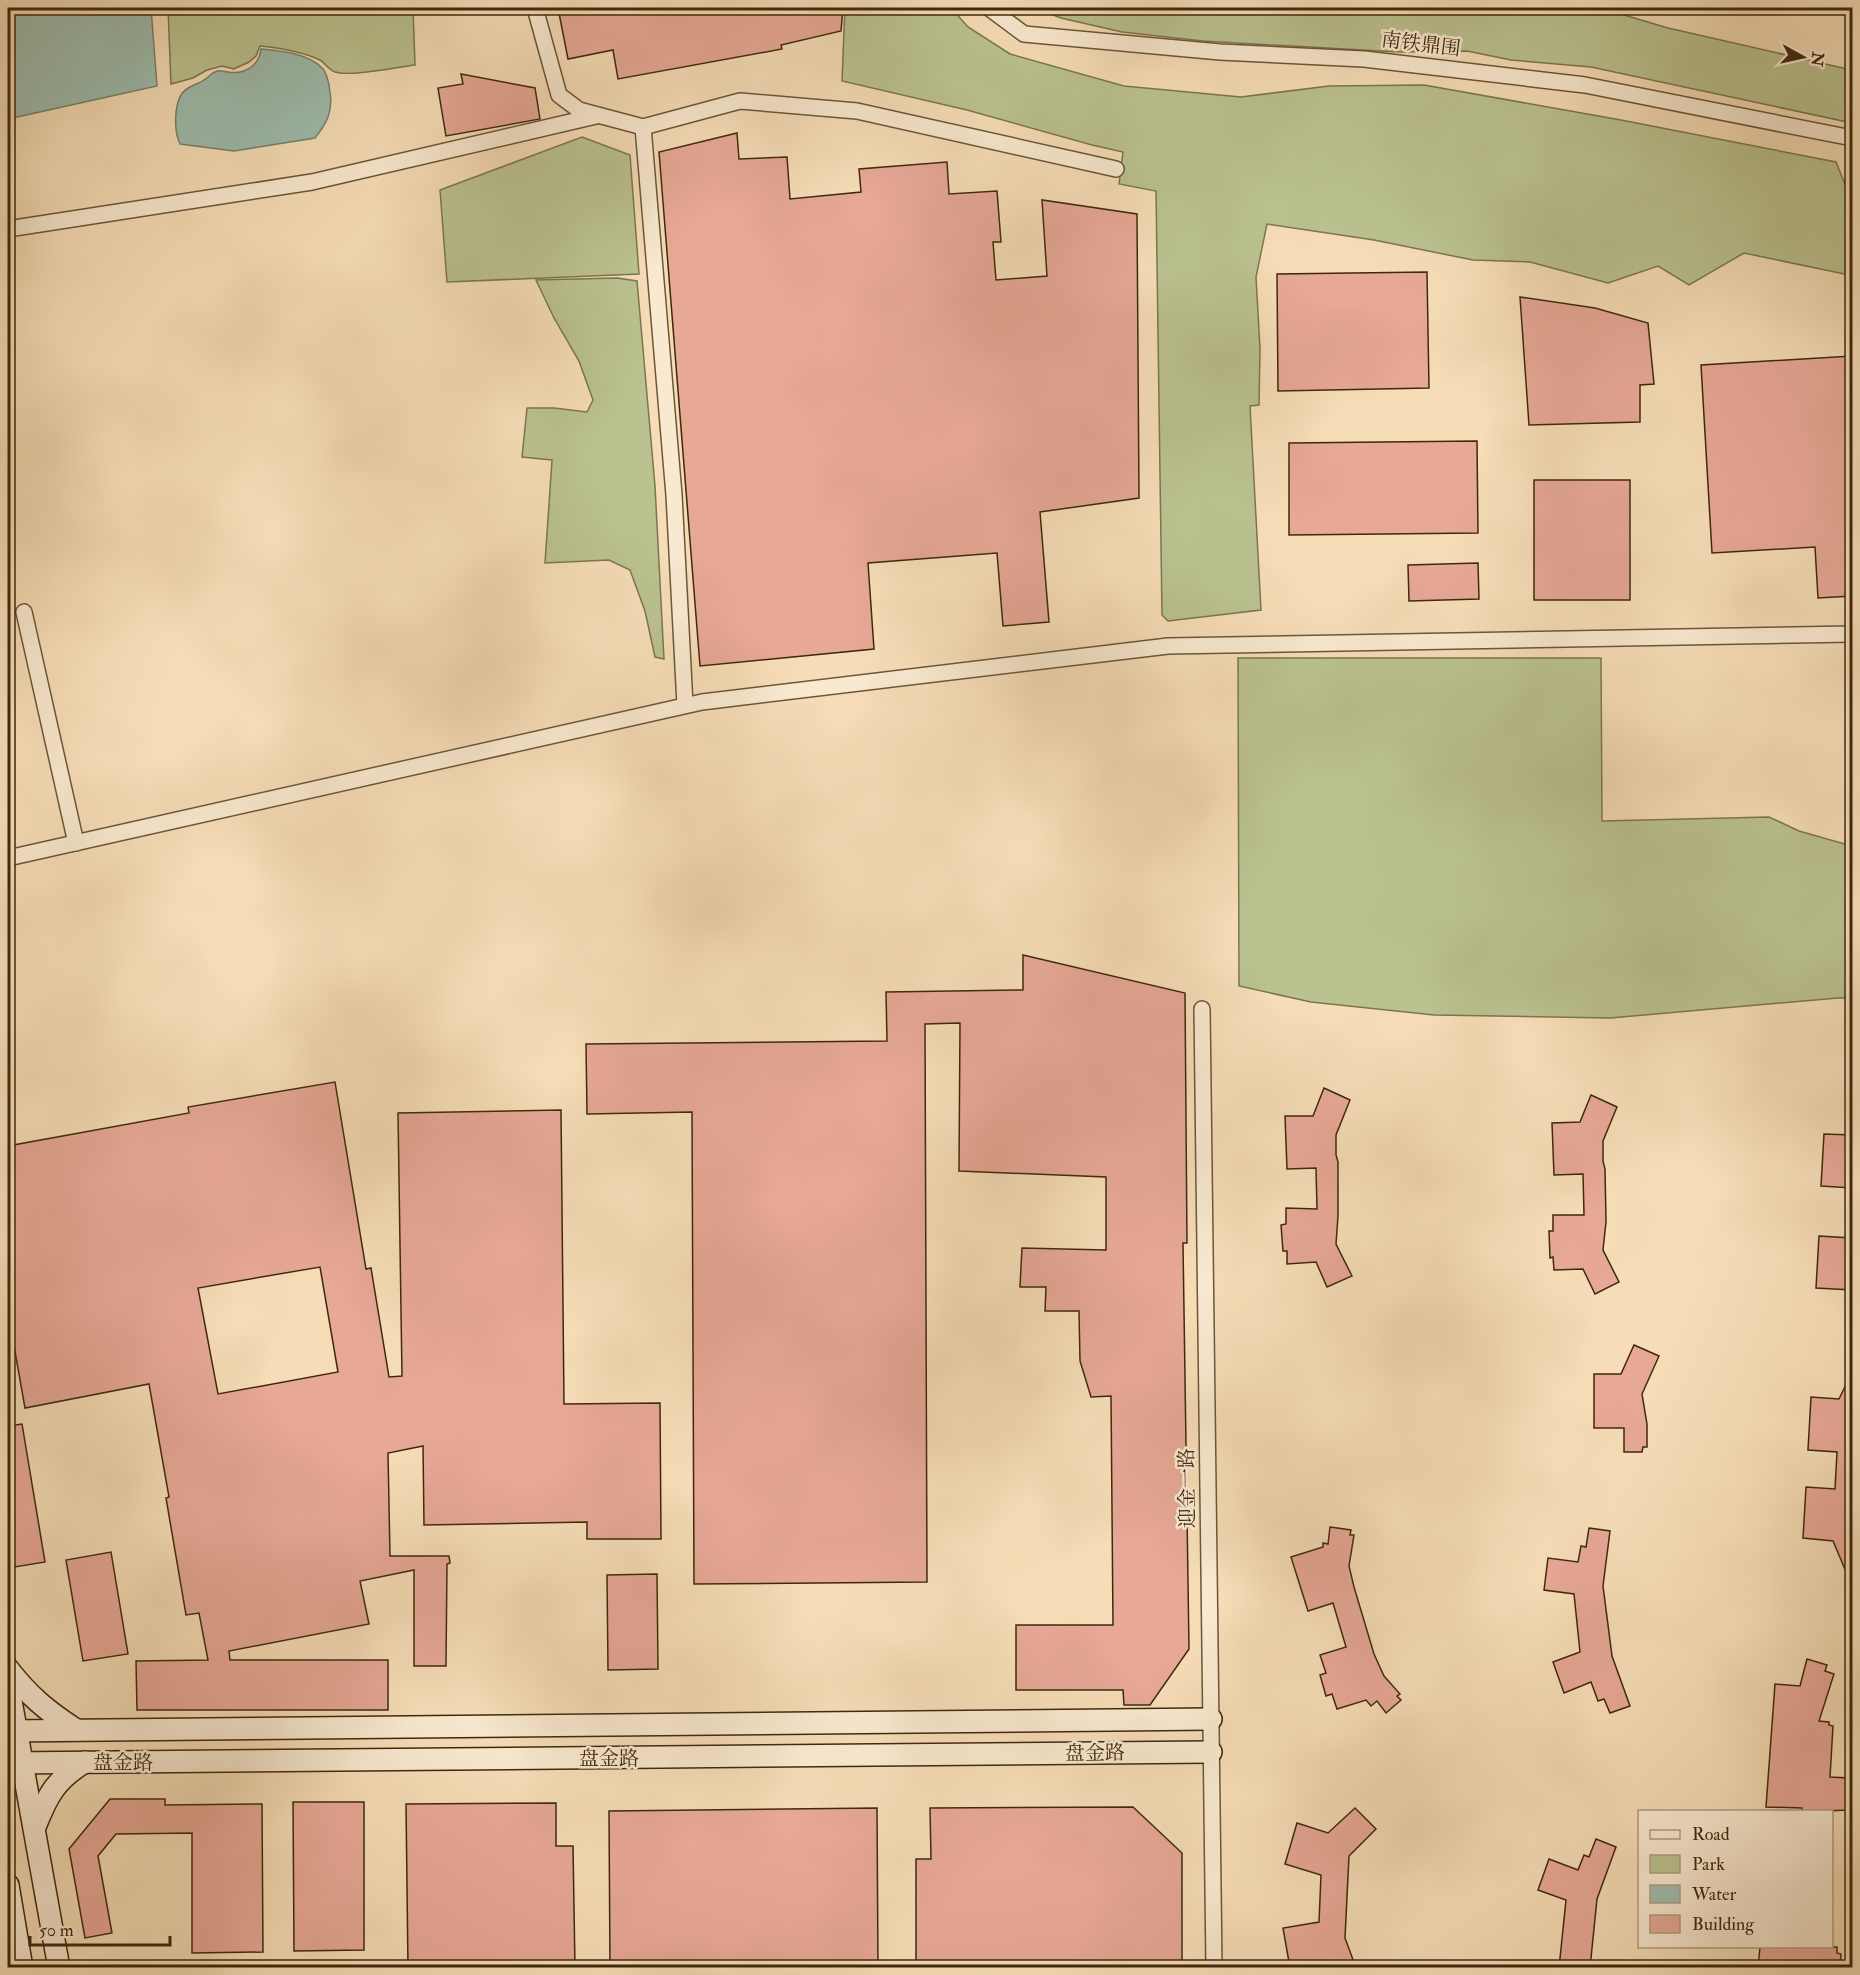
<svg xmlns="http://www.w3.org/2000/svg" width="1860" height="1975" viewBox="0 0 1860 1975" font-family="'IM FELL Double Pica','Noto Serif SC',serif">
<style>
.green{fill:#bac290;stroke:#7c764e;stroke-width:1.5}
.water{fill:#9dbcad;stroke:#77816d;stroke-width:1.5}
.building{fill:#e7a896;stroke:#3e290d;stroke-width:1.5;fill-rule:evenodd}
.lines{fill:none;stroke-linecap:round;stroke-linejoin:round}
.street-casing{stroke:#6c5638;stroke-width:18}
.secondary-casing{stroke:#3e290d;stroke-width:24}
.street{stroke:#f9e9d0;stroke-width:15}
.secondary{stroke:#f9e9d0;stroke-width:21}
.labels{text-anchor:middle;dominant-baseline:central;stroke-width:5;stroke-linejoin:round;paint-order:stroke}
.street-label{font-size:20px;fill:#3e290d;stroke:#f9e9d0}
</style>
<rect width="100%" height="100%" fill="#f6ddb7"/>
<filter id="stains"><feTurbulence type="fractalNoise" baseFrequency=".00333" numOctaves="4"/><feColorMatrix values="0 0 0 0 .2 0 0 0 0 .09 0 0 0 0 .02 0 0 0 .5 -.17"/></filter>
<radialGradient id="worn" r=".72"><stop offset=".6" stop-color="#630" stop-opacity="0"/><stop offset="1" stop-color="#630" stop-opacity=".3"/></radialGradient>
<g class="green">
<path d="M168,8H413L415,65C397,67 351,77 335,72C329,70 325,63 320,60C301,51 280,48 260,46L256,56L249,62L234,69L222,66L207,70L193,78L171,84Z"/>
<path d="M845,8H951L968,27L1010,54L1124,86L1241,97L1329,86L1424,85L1621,120L1836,162L1852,202V274L1849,275L1744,253L1689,285L1658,266L1608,283L1530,262L1473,260L1374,240L1267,224L1256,277L1260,349L1259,405L1250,406L1261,610L1168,621L1162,615L1156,191L1119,184L1123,152L1092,145L967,110L842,81Z"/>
<path d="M1035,8H1577L1624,15L1668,28L1852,70V123L1591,67L1511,60L1467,51L1398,52L1203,41L1122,32L1061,18Z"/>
<path d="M582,137L630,155L639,274L447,282L440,190Z"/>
<path d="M617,278L637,281L655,486L664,659L655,657L645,611L630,570L609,560L545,563L552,460L522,457L527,408H554L587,412L593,400L579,361L554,318L536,280Z"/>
<path d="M1238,658H1601L1602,821L1769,817L1799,831L1852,846V998H1838L1610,1018L1434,1015L1311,1002L1239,986Z"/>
</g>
<g class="water">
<path d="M8,8H151L157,86L8,119Z"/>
<path d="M261,49C281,51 309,53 323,69C328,75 329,84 330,92C333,111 327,123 315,138L234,151L180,144C174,132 174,107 181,95C186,86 197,85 204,80C208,78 211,73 215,72C220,69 223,72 228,72C246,75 259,65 261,49Z"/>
</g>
<g class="building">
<path d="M558,8H843L841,31L781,45L782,49L618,79L613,50L568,59Z"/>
<path d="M461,74L535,88L540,119L446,136L438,88L463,84Z"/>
<path d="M737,133L739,159L787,157L790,199L861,192L859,169L947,162L949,194L997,191L1001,242H993L996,280L1047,276L1042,200L1137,214L1139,498L1040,512L1049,622L1003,626L997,553L868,563L874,649L700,666L659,152Z"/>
<path d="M1427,272L1429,388L1278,391L1277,274Z"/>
<path d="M1520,297L1595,308L1648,323L1654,384L1640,385V422L1529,425Z"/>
<path d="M1852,356V596L1818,598L1815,547L1712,553L1701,365Z"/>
<path d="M1477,441L1478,533L1289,535V443Z"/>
<rect x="1534" y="480" width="96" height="120"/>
<path d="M1478,563L1479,599L1409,601L1408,565Z"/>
<path d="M1023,955L1185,993L1187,1243H1183L1189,1649L1150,1705H1124L1123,1690H1016V1625H1113L1111,1396L1091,1397L1080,1361L1079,1311H1045L1046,1287H1020L1022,1248L1106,1250V1177L959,1171L960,1023L925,1024L927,1582L694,1584L692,1112L587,1114L586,1044L887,1041L886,992L1023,990Z"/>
<path d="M335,1082L366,1269L371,1268L389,1377L402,1376L398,1113L561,1110L564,1404L660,1403L661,1539H587V1522L424,1525L423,1446L388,1453L390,1556H449L450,1563L447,1564L446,1666H414V1570L360,1581L369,1624L229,1651L230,1660H388V1710H137L136,1661L208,1660L199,1613L186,1615L166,1498L169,1497L149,1384L25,1408L8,1312V1146L189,1113L188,1107ZM320,1267L338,1372L218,1394L198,1288Z"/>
<path d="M1324,1088L1350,1100L1336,1135V1155L1338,1162V1216L1336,1244L1352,1276L1327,1287L1316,1262L1287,1264V1251H1283L1281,1225L1286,1224V1208L1317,1209L1316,1168L1287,1169L1285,1116H1313Z"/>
<path d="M1591,1095L1617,1107L1603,1141V1161L1605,1169L1606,1222L1603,1250L1619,1282L1595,1294L1583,1269L1554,1270L1553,1257L1550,1258L1549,1231H1553V1215H1584L1583,1174L1554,1175L1552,1123L1580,1122Z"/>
<path d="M1824,1134L1852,1135V1188L1821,1186Z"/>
<path d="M1819,1236L1852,1238V1290L1816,1288Z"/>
<path d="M1634,1345L1659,1356L1642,1394L1647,1424V1447H1643L1642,1452H1624V1428H1594V1374H1621Z"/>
<path d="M1852,1372V1586L1833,1541L1803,1538L1806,1487L1835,1489L1837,1452L1808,1450L1811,1397L1839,1399Z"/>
<path d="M22,1424L45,1562L15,1567L8,1521V1426Z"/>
<path d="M1330,1527L1351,1530L1350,1535H1354L1349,1566L1354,1587L1374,1654L1384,1676L1400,1694L1397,1696L1401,1700L1386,1713L1377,1701L1371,1706L1366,1700L1337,1709L1332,1694L1326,1696L1320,1675L1326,1673L1320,1655L1346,1647L1333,1603L1308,1611L1291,1557L1323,1547V1543L1328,1544Z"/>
<path d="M1589,1528L1610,1531L1603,1586L1612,1656L1630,1706L1610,1713L1604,1699L1598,1701L1591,1682L1564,1693L1553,1662L1580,1652L1574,1594L1544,1590L1548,1558L1578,1562L1581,1546L1586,1547Z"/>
<path d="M111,1552L128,1654L83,1661L66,1560Z"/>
<path d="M657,1574L658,1669L608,1670L607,1575Z"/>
<path d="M1807,1659L1827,1665L1825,1671L1834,1674L1819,1721L1829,1722V1725L1833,1726L1830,1777L1849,1778L1848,1810L1802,1812V1808L1766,1807L1775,1684L1800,1686Z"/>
<path d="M110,1799H165V1805L262,1804L263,1952L192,1953V1833L116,1834L98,1856L112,1933L85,1938L69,1849Z"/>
<path d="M293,1802H364V1950L294,1951Z"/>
<path d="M556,1803V1846H573L575,1968H408L406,1804Z"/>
<path d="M1133,1807L1182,1853V1968H916V1859H931L930,1808Z"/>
<path d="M877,1808L878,1968H610L609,1811Z"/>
<path d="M1355,1808L1376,1829L1349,1856L1345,1938L1356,1968H1327L1325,1963L1290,1968L1283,1928L1319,1922L1321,1875L1285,1864L1297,1823L1328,1833Z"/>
<path d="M1596,1839L1616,1847L1597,1899L1590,1968H1559L1566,1900L1538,1890L1549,1859L1578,1870L1584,1855L1589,1857Z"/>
<path d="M1760,1947H1837V1953L1841,1954L1840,1968H1758Z"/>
</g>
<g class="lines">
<g class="street-casing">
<g id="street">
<path d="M535,8L559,95L579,110L643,127L740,101L857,111L1116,169"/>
<path d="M989,8L1024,34L1220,52L1364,59L1585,85L1852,138"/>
<path d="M643,127L674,495L685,705"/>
<path d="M8,229L312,182L596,116"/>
<path d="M24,612L76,843"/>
<path d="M8,858L702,702L1168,646L1852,634"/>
<path d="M1202,1009L1214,1968"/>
</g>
</g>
<g class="secondary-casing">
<g id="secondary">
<path d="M8,1669C28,1695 47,1711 75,1729"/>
<path d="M8,1684L59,1968"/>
<path d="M8,1731L1211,1719"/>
<path d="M8,1763L1211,1752"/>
<path d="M35,1827C47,1796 56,1779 85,1762"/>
<path d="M8,1885L22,1968"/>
</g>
</g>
<use href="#street" class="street"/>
<use href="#secondary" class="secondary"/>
</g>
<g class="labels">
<g class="street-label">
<text transform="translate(1421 44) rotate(7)">南铁鼎围</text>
<text transform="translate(1187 1488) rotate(-91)">迎金一路</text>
<text transform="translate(1095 1753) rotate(-1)">盘金路</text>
<text x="609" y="1758">盘金路</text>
<text x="123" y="1762">盘金路</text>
</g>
</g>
<rect width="1860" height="1975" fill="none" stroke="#f6ddb7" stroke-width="30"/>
<rect x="9" y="9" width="1842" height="1957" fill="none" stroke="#3e290d" stroke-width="3"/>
<rect x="15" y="15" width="1830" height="1945" fill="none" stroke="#3e290d" stroke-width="1.5"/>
<rect x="1638" y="1810" width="195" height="138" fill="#f9e9d0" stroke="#ae9c82" stroke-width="1.5"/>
<rect x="1650" y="1830" width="30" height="9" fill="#f9e9d0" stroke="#ae9c82" stroke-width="1.5"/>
<text x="1692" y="1840" font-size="18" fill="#3e290d">Road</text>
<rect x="1650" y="1855" width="30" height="18" fill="#bac290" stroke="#ae9c82" stroke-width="1.5"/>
<text x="1692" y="1870" font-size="18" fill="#3e290d">Park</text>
<rect x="1650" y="1885" width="30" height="18" fill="#9dbcad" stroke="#ae9c82" stroke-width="1.5"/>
<text x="1692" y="1900" font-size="18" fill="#3e290d">Water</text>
<rect x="1650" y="1915" width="30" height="18" fill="#e7a896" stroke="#ae9c82" stroke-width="1.5"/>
<text x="1692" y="1930" font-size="18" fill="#3e290d">Building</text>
<g transform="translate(1803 57) rotate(98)" stroke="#f9e9d0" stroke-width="4.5" paint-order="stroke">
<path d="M0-4.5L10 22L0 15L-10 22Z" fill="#3e290d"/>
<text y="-9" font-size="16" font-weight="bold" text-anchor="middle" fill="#3e290d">N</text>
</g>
<path d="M30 1936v9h140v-9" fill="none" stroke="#3e290d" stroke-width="3"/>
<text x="39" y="1936" font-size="18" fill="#3e290d" stroke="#f9e9d0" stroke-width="4.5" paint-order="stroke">50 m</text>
<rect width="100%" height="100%" filter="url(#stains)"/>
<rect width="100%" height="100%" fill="url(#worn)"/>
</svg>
